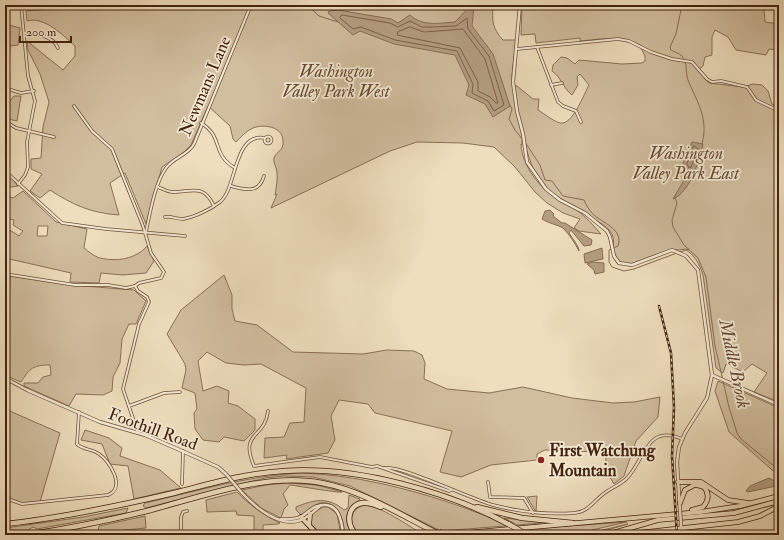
<svg xmlns="http://www.w3.org/2000/svg" width="784" height="540" viewBox="0 0 784 540" font-family="'IM FELL Double Pica',serif">
<style>
.green{fill:#d1be9f;stroke:#8a7057;fill-rule:evenodd}
.water{fill:#b49e82;stroke:#876c54}
.lines{fill:none;stroke-linecap:round;stroke-linejoin:round}
.shore{stroke:#7c6048;stroke-width:1}
.stream{stroke:#876c54;stroke-width:1}
.minor-casing{stroke:#6e513a;stroke-width:3.5}
.tertiary-casing{stroke:#6e513a;stroke-width:4}
.trunk-casing{stroke:#43220f;stroke-width:5.5}
.motorway-casing{stroke:#43220f;stroke-width:6}
.minor{stroke:#f4ead4;stroke-width:2}
.tertiary{stroke:#f4ead4;stroke-width:2.5}
.trunk{stroke:#eedebd;stroke-width:4}
.motorway{stroke:#eedebd;stroke-width:4.5}
.rail-casing{stroke:#43220f;stroke-width:2.5}
.rail{stroke:#f4ead4;stroke-width:1;stroke-dasharray:3;stroke-linecap:butt}
.tertiary-bridge-casing{stroke:#6e513a;stroke-width:4;stroke-linecap:butt}
.motorway-bridge-casing{stroke:#43220f;stroke-width:6;stroke-linecap:butt}
.tertiary-bridge{stroke:#f4ead4;stroke-width:2.5}
.motorway-bridge{stroke:#eedebd;stroke-width:4.5}
.poi-dot{fill:#8f2418;stroke:#f4ead4;stroke-width:1.5}
.labels{text-anchor:middle;dominant-baseline:central;stroke-width:3.5;stroke-linejoin:round;paint-order:stroke}
.park-label{font-size:17px;font-style:italic;fill:#664933;stroke:#f4ead4}
.street-label{font-size:17px;fill:#43220f;stroke:#f4ead4}
.poi-label{font-size:17px;font-weight:bold;fill:#43220f;stroke:#f4ead4;text-anchor:start}
.water-label{font-size:18px;font-style:italic;fill:#654732;stroke:#f4ead4}
</style>
<rect width="100%" height="100%" fill="#eedebd"/>
<filter id="stains"><feTurbulence type="fractalNoise" baseFrequency=".005" numOctaves="4"/><feColorMatrix values="0 0 0 0 .2 0 0 0 0 .09 0 0 0 0 .02 0 0 0 .5 -.17"/></filter>
<radialGradient id="worn" r=".72"><stop offset=".6" stop-color="#630" stop-opacity="0"/><stop offset="1" stop-color="#630" stop-opacity=".3"/></radialGradient>
<g class="green">
<path d="M56,5H493C492,21 492,28 503,40H516L512,75L513,85L517,86L533,99H539L538,110C545,114 556,124 563,123C574,121 584,94 589,85L580,74L577,77L578,85L572,95C563,88 561,77 552,71L553,65L561,57L567,58L575,64L579,60L622,64L642,63L645,61V56L641,48L642,46C622,35 602,39 580,41V38L536,43L535,34L521,35L522,5H766L767,9L764,10L765,22L779,24V50L769,49L766,55L736,50L728,37L715,30L712,37V55L705,57L703,66L698,70L709,83L744,87L753,84L762,85L768,91L772,104L779,107V402L754,392L767,373L752,364L743,372L726,364L723,373L716,368L703,275C699,263 695,256 685,249L679,250L672,249L630,264L617,263C609,255 618,240 610,231C606,225 599,223 593,218C580,208 566,203 554,194C535,180 528,159 524,137L522,140V145L521,144C522,166 540,189 558,199C564,203 571,205 577,210C586,217 593,225 601,234L579,231L574,228L580,219L563,213L547,203L535,192L515,167L494,147L463,143L417,142L390,151L271,208L277,194L275,195C276,188 278,179 277,173C277,167 273,164 274,158C277,150 284,152 283,140C282,126 263,124 253,128C246,131 241,137 236,142L233,139L230,126L208,106L191,145L184,152L162,167L146,224L125,173L110,183L119,215C91,213 73,205 50,190L40,198L30,191L42,174L31,169V159L41,158L43,127L49,102L40,74L28,50L27,41L63,70L75,56V46C63,35 44,16 27,21L26,11L52,9Z"/>
<path d="M5,24L20,28L18,45L10,46L9,65L5,71Z"/>
<path d="M14,96H21L17,121L8,119L5,116V107Z"/>
<path d="M5,174L9,175L18,186L11,187L5,186Z"/>
<path d="M23,191L56,222L87,229L84,248C88,251 95,257 100,258C117,262 136,259 147,246L154,261L146,273L123,275L101,273L99,283L70,282L71,273L5,258V227L19,236L23,231L13,225L14,220L5,218V195L13,198ZM38,226H48L47,236H37Z"/>
<path d="M224,275L232,295V309L235,321L257,325L293,352L363,354L387,350L414,351L422,355L425,363L424,379L447,389L489,393L523,387L572,398L613,403L634,402L660,397L658,417L636,441L624,476L614,484L608,474L605,454L600,452L545,450L537,454V460L491,465L461,477L440,472L452,431L375,413L368,404L339,400L331,416L335,440L328,453L286,459L287,455L264,458L265,438L284,437L290,423L304,422L306,388L261,364L244,365L226,363L207,352L198,361L203,391L217,386L229,391L228,403L238,406L255,419V430L244,441L224,437L219,442L203,440L195,429L194,413L197,409L195,393L182,388L186,370L185,364L167,334L181,310Z"/>
<path d="M10,276L71,285L134,290L146,301L136,324H129L122,339L120,363L113,377L112,391L103,395L76,394L69,406L24,386V383H38L43,377L51,375L50,365C33,365 30,368 21,382L7,376Z"/>
<path d="M718,381L779,408V476L729,432L715,391Z"/>
<path d="M5,409L60,433L40,502L20,504L5,498Z"/>
<path d="M85,430L109,438L122,448L120,456L160,470L181,488L134,499L128,466L110,464L102,444L81,440Z"/>
<path d="M300,473C367,475 443,497 505,524V526L441,531L350,486L313,477L284,476L265,478L177,501V500L146,508L143,506L145,503C197,491 246,476 300,473Z"/>
<path d="M288,483L317,485L342,492C338,493 299,486 290,485L283,494L288,505L284,509L281,518L261,508L242,490L266,485Z"/>
<path d="M237,492C250,505 263,515 280,523L278,524L263,525V535H254V516L237,515L236,511L207,512L206,500Z"/>
<path d="M349,495L360,499C358,502 355,503 353,505C343,514 346,527 353,535H345C344,521 339,500 320,503C313,505 307,512 301,515L296,510V507C313,500 328,496 344,510L348,508Z"/>
<path d="M537,496L536,512L527,497Z"/>
<path d="M361,506C375,502 406,524 419,532L387,535L358,534C350,525 348,513 361,506Z"/>
<path d="M323,507H328L337,514L341,535H322L311,524V514Z"/>
<path d="M128,508L126,513L37,529L33,527L26,531L5,534V528L83,517Z"/>
<path d="M145,516L146,528L115,531L114,535H97L99,526Z"/>
<path d="M504,518L541,522V523L517,525Z"/>
<path d="M627,522L592,530L590,533L628,524L590,535H534L525,529Z"/>
<path d="M514,530L523,535L469,534Z"/>
</g>
<g class="water">
<path d="M471,5H474L472,26L493,54L510,106L493,117L485,104L466,95L469,85L455,55L394,44L360,31L353,35L328,13L329,11L338,10L391,19L398,23L410,15C423,27 439,23 455,22Z"/>
<path d="M692,142L703,144C699,161 690,192 673,199L684,180L683,163Z"/>
<path d="M550,210L554,214L553,216L562,223H565L592,240L591,245L584,246L571,230L569,233C572,238 579,246 579,251C575,243 569,234 563,228C558,225 548,223 542,219L545,211Z"/>
<path d="M602,248L603,259L585,263L584,254Z"/>
<path d="M592,262L604,263V272L595,274L594,270L587,264Z"/>
<path d="M769,478L775,481L776,486L748,492L746,491L750,486Z"/>
</g>
<g class="lines">
<g class="shore">
<path d="M342,15L390,23L398,27L410,21L422,27H434L456,26L467,18L468,29L489,56L504,105L494,111L488,101L472,93L473,84L457,51L395,40L361,27L353,29L340,18Z"/>
<path d="M410,27L424,32L463,29L485,59L498,103H496L490,97L478,91V82L460,48L397,35L398,32Z"/>
<path d="M694,146L698,149L691,167L689,168L687,164Z"/>
</g>
<g class="stream">
<path d="M307,5L319,16L338,22"/>
<path d="M682,5L676,34L670,47L671,50C674,52 679,53 682,56C688,63 685,72 688,80C697,102 709,118 702,144"/>
<path d="M510,105L512,109L509,119L515,130L523,140"/>
<path d="M525,142L540,165L545,180L552,181L563,196L584,200C586,205 589,210 593,214C602,223 624,229 618,246L609,250V262L612,267L624,271L634,269L677,253"/>
<path d="M675,198L677,203L672,220L673,227L684,245L698,258L706,277L715,346L729,407L737,433L741,439L779,470"/>
<path d="M680,252L689,249"/>
</g>
<g class="minor-casing">
<g id="minor">
<path d="M24,33C36,33 53,36 58,48"/>
<path d="M537,47L558,102L563,106L576,111L581,122"/>
<path d="M517,49L618,39L629,41L651,52L672,59L692,62L707,79L712,82L721,81L747,87L756,100L779,111"/>
<path d="M551,85L562,83"/>
<path d="M11,90L21,93L34,91"/>
<path d="M74,106L92,131L112,149L143,226L151,253L164,272L161,278L139,283L135,286L138,291L147,297L149,302L139,324L123,389L138,433"/>
<path d="M5,121L16,128L54,137"/>
<path d="M201,123C224,137 211,154 235,168"/>
<circle cx="268" cy="140" r="3.5"/>
<path d="M5,171L62,223L106,229L185,236"/>
<path d="M18,184L25,175L28,167L27,142L35,101L28,76L21,5"/>
<path d="M231,186C245,190 259,194 264,176"/>
<path d="M158,187C163,189 168,192 173,192C192,192 203,183 214,206"/>
<path d="M165,217C171,216 177,219 183,219C195,217 211,209 220,202C237,189 233,132 265,138"/>
<path d="M146,232C150,213 155,183 166,168C174,157 187,156 194,144L251,5"/>
<path d="M5,274L75,285H108L126,288L135,286"/>
<path d="M5,378L8,274"/>
<path d="M129,406L164,393L180,392"/>
<path d="M268,411C265,439 239,431 254,466L320,457L372,467L377,466L449,491L451,490"/>
<path d="M385,468C398,464 473,500 493,505C520,512 546,515 574,513C589,512 594,500 606,492C613,487 622,484 628,477C645,458 647,424 682,439"/>
<path d="M488,482L490,497L524,498L533,513"/>
<path d="M182,484L183,451"/>
<path d="M5,498L22,504L108,495C126,488 110,461 99,454C93,449 83,450 77,444L79,412"/>
<path d="M181,535V517L183,512L187,511"/>
</g>
</g>
<g class="tertiary-casing">
<g id="tertiary">
<path d="M520,5L513,82L517,111L523,134L527,162L546,189L560,200L585,213L607,231L610,237L614,256L619,263L632,265L672,250L686,256L698,270L712,375L707,398L685,433L679,447L677,462L680,511"/>
<path d="M712,375L779,405"/>
<path d="M5,378L27,390L100,422L145,435L173,447L218,467L226,474"/>
<path d="M242,493C256,508 280,528 301,520C309,517 315,510 321,505"/>
<path d="M281,519C287,519 294,520 300,517C306,515 311,507 318,506C338,500 342,520 343,535"/>
<path d="M681,523V535"/>
</g>
</g>
<g class="trunk-casing">
<g id="trunk">
<path d="M678,482H701L728,500L748,503"/>
<path d="M680,503L685,490L696,484"/>
<path d="M692,510L703,507C709,500 709,493 704,487L694,484"/>
<path d="M301,517L318,535"/>
<path d="M309,525L310,514"/>
<path d="M444,535L700,512L740,506L779,496"/>
<path d="M606,535L658,520L734,513L779,501"/>
<path d="M620,535L738,522L760,516L779,506"/>
</g>
</g>
<g class="motorway-casing">
<g id="motorway">
<path d="M477,507L522,518L573,523"/>
<path d="M5,524C62,518 118,506 174,493C210,484 246,473 284,471C355,466 448,491 510,525"/>
<path d="M25,535C66,529 106,521 147,511C201,497 266,472 322,483C364,491 402,516 441,535"/>
<path d="M357,535C346,526 346,506 362,503C369,502 375,505 381,507"/>
<path d="M600,535H604"/>
</g>
</g>
<use href="#minor" class="minor"/>
<use href="#tertiary" class="tertiary"/>
<use href="#trunk" class="trunk"/>
<use href="#motorway" class="motorway"/>
<g class="rail-casing">
<path id="rail" d="M659,306L671,353L674,407L672,456L677,535"/>
</g>
<use href="#rail" class="rail"/>
<g class="tertiary-bridge-casing">
<g id="tertiary-bridge">
<path d="M226,474L242,493"/>
<path d="M680,511L681,523"/>
</g>
</g>
<g class="motorway-bridge-casing">
<g id="motorway-bridge">
<path d="M510,525L526,534"/>
<path d="M439,532L446,535"/>
</g>
</g>
<use href="#tertiary-bridge" class="tertiary-bridge"/>
<use href="#motorway-bridge" class="motorway-bridge"/>
</g>
<circle class="poi-dot" cx="541" cy="460" r="4"/>
<g class="labels">
<g class="park-label">
<text x="336" y="71">Washington<tspan x="336" dy="20">Valley Park West</tspan></text>
<text x="686" y="153">Washington<tspan x="686" dy="20">Valley Park East</tspan></text>
</g>
<g class="street-label">
<text transform="translate(205 86) rotate(-67)">Newmans Lane</text>
<text transform="translate(153 429) rotate(20)">Foothill Road</text>
</g>
<g class="poi-label">
<text x="549" y="450">First Watchung<tspan x="549" dy="20">Mountain</tspan></text>
</g>
<g class="water-label">
<text transform="translate(734 364) rotate(78)">Middle Brook</text>
</g>
</g>
<rect width="784" height="540" fill="none" stroke="#eedebd" stroke-width="20"/>
<rect x="6" y="6" width="772" height="528" fill="none" stroke="#43220f" stroke-width="2"/>
<rect x="10" y="10" width="764" height="520" fill="none" stroke="#43220f"/>
<path d="M20 36v6h51v-6" fill="none" stroke="#43220f" stroke-width="2"/>
<text x="26" y="36" font-size="12" fill="#43220f" stroke="#f4ead4" stroke-width="3" paint-order="stroke">200 m</text>
<rect width="100%" height="100%" filter="url(#stains)"/>
<rect width="100%" height="100%" fill="url(#worn)"/>
</svg>
